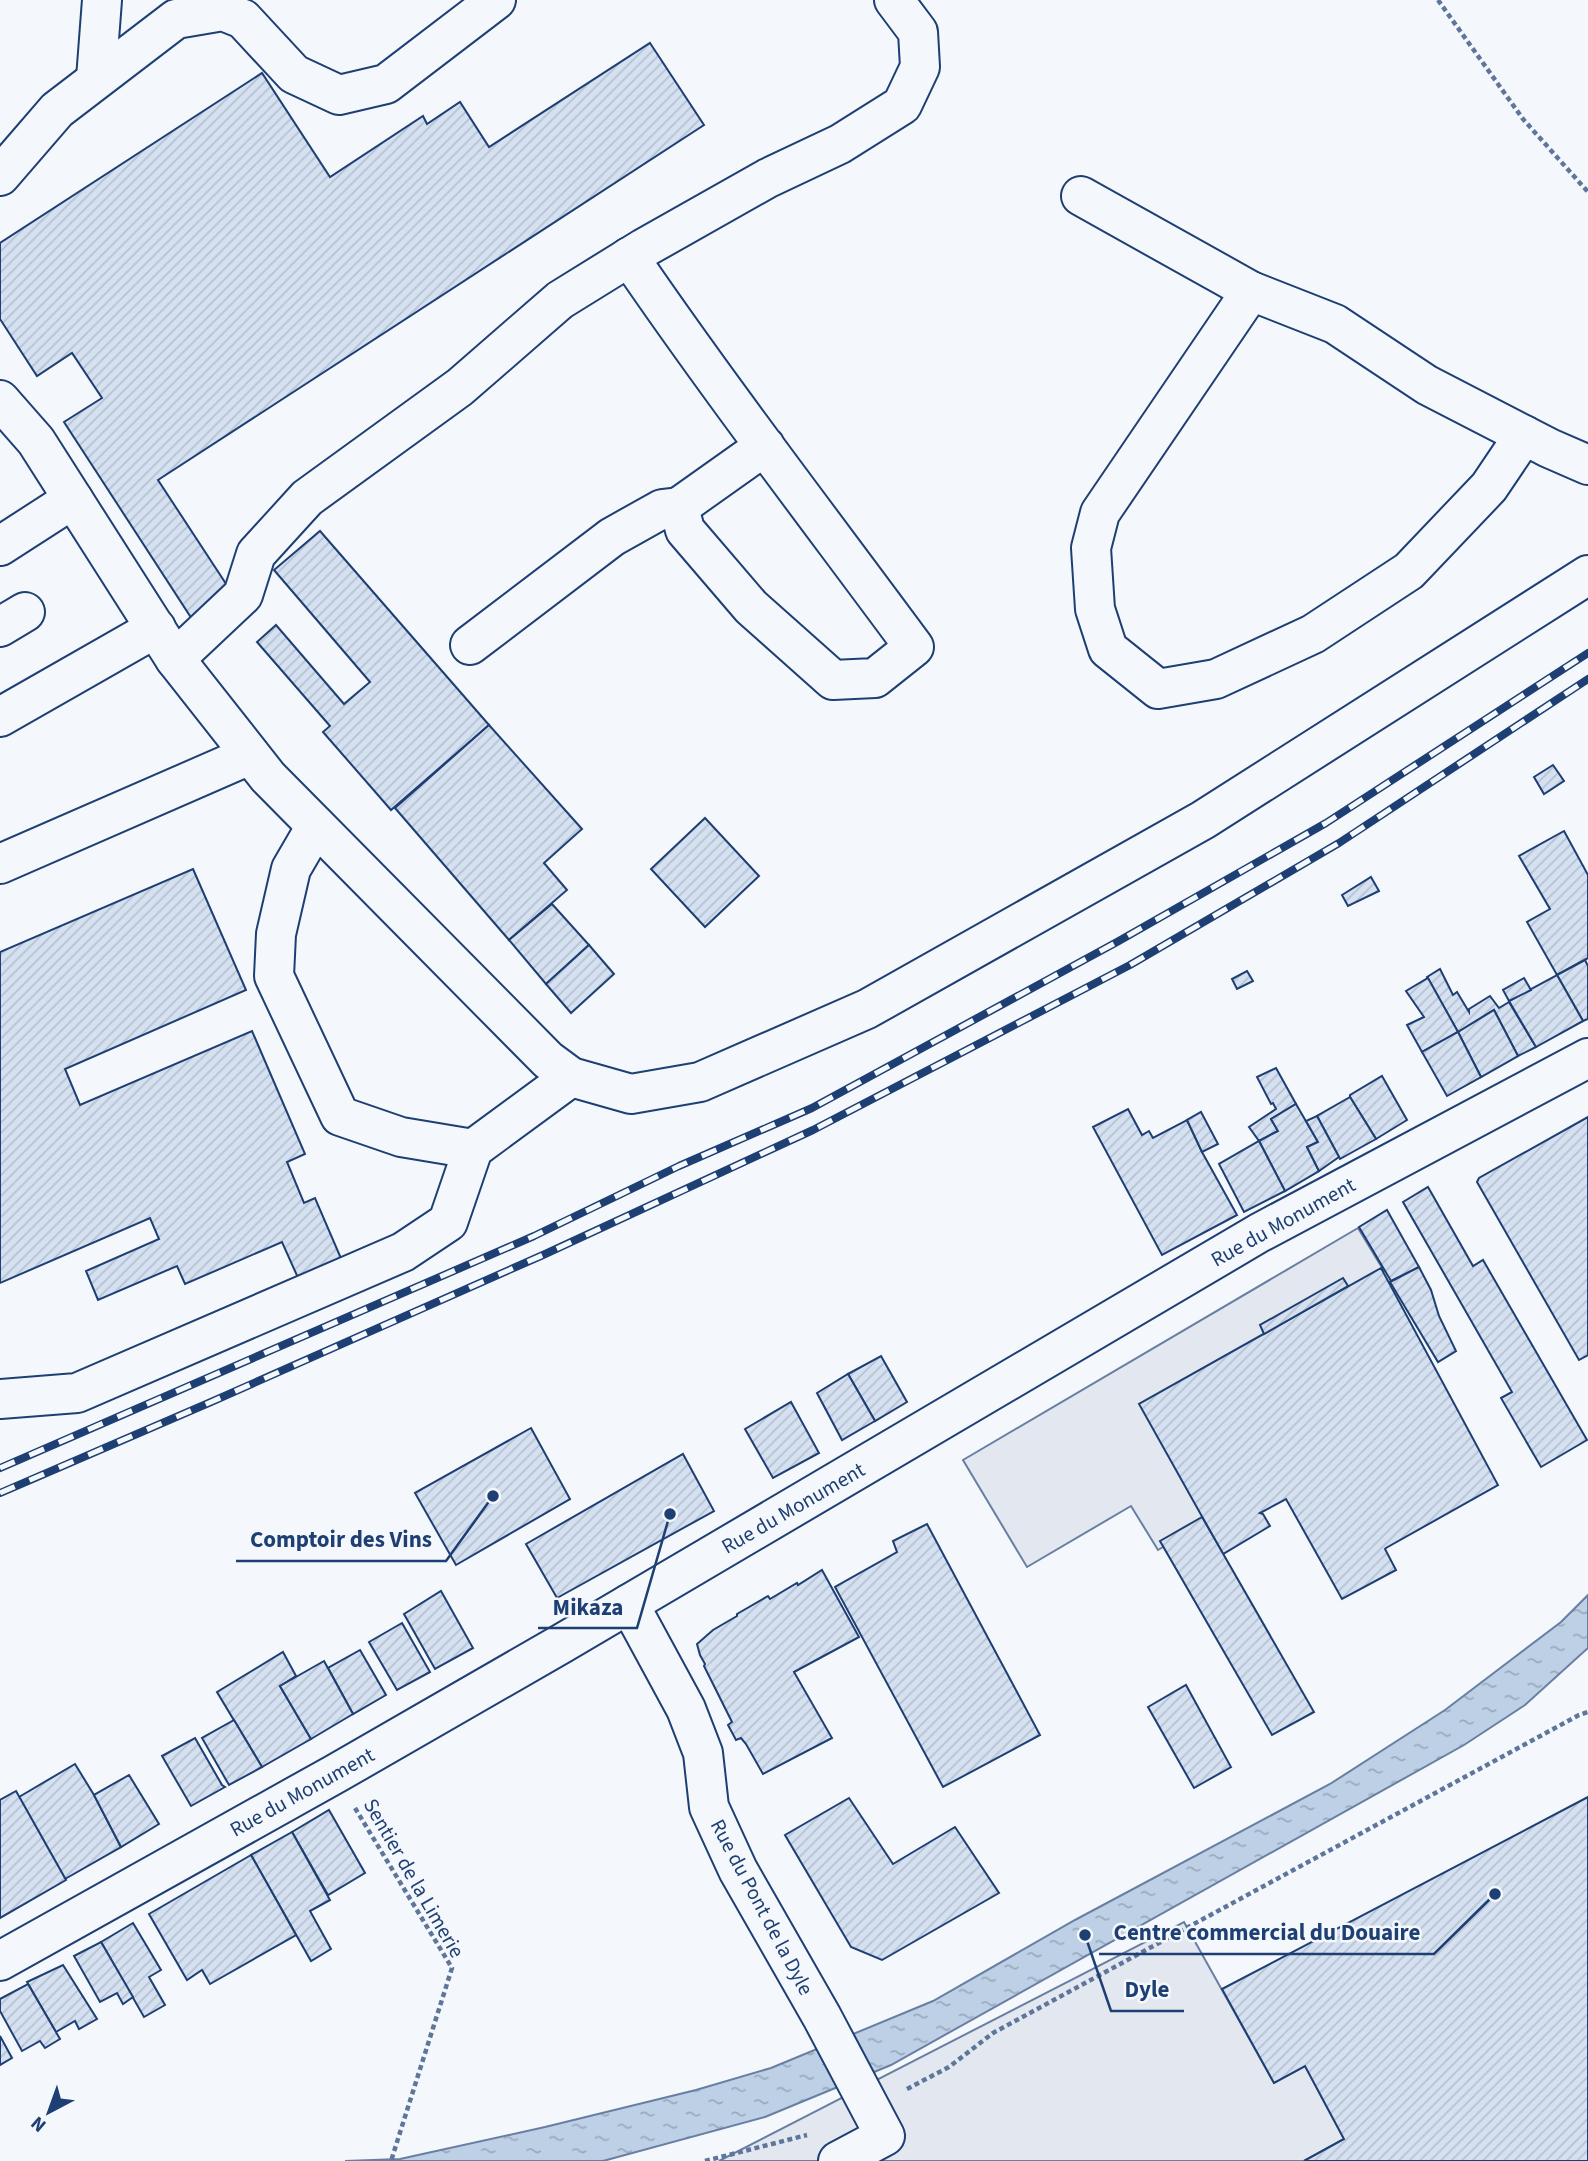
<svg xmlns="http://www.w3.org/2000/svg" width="1588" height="2161" viewBox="0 0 1588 2161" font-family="'Source Sans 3',sans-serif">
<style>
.parking{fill:#e3e8f0;stroke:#687fa3;stroke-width:2}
.water{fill:url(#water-ripples);stroke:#687fa3;stroke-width:2}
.building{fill:url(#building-hatch);stroke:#1d3f73;stroke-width:2}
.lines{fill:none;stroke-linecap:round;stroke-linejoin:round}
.minor-casing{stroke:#1d3f73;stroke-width:42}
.path{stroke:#5e769c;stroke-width:4.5;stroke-dasharray:5 3.5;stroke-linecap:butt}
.minor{stroke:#f4f7fb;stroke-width:38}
.rail-casing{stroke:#1d3f73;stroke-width:8}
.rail{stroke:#f4f7fb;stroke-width:5;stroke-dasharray:16;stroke-linecap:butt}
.labels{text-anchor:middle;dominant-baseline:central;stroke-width:5;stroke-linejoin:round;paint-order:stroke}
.street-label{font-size:21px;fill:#1d3f73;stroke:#f4f7fb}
.leader{fill:none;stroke:#1d3f73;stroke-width:2.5}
.callout-dot{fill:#1d3f73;stroke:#f4f7fb;stroke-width:2.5}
.callout-label{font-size:23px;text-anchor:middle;font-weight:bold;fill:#1d3f73;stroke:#f4f7fb;stroke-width:5;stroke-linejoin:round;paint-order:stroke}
</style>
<defs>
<pattern id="water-ripples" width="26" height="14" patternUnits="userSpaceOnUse" patternTransform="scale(1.75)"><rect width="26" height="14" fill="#bed0e5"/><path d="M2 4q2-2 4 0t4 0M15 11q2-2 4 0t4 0" fill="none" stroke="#9aaabe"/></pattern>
<pattern id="building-hatch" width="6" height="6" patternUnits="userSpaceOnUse" patternTransform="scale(1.75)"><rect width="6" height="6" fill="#d5e0f0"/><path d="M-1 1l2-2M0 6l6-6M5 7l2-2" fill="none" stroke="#b6c1d1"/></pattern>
</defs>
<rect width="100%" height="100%" fill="#f4f7fb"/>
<g class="parking">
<path d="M1358,1228L1384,1271L1152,1408L1215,1516L1158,1550L1131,1506L1027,1567L963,1460Z"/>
<path d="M1184,1922L1274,2083L1305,2066L1344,2139L1304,2161H719Z"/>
</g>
<path class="water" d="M1588,1595V1648L1525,1705L1464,1745L891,2065L765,2117L603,2161H345L400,2159L545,2127L696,2090L771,2068L933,2001L1075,1920L1330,1784L1445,1710L1561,1622Z"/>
<g class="building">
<path d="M650,43L704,125L158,480L232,593L192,619L64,422L102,398L72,353L37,376L0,319V243L262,73L330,177L423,116L427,124L460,102L489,147Z"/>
<path d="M320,531L489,725L391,810L323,732L330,726L257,642L276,625L344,704L370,682L274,570Z"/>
<path d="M489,725L582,829L544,863L567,890L509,940L395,808Z"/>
<path d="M1553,765L1564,781L1544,794L1534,777Z"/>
<path d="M705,818L759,876L705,927L651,869Z"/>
<path d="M1564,831L1588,875V958L1557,975L1527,922L1550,909L1519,856Z"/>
<path d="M193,869L246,990L65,1069L80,1105L252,1031L305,1154L287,1162L304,1203L315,1198L346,1270L303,1289L282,1242L185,1284L177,1266L98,1300L86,1271L159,1239L150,1218L0,1283V952Z"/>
<path d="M1371,877L1379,891L1348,906L1342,895Z"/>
<path d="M552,904L589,945L546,984L509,940Z"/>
<path d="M589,945L614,974L571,1013L546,984Z"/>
<path d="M1585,960L1588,966V1019L1583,1021L1557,975Z"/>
<path d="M1440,969L1453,995L1457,992L1469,1012V1009L1490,996L1499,1008L1509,1002L1536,1047L1518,1056L1494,1010L1458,1032L1427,977Z"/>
<path d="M1247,971L1253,981L1237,989L1232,979Z"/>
<path d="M1557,975L1583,1021L1536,1047L1509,1001Z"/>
<path d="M1428,978L1458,1032L1422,1052L1407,1025L1424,1017L1406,991Z"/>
<path d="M1524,978L1531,990L1509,1001L1503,990Z"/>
<path d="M1494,1010L1518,1056L1481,1077L1458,1032Z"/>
<path d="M1458,1032L1481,1077L1447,1096L1422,1052Z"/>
<path d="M1276,1068L1296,1104L1271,1119L1278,1131L1259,1141L1249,1127L1276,1109L1273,1103L1271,1104L1257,1077Z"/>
<path d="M1382,1076L1407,1120L1376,1139L1350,1097V1095Z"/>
<path d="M1350,1097L1376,1139L1340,1159L1317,1116Z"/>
<path d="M1296,1104L1318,1142L1307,1147L1319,1171L1285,1191L1259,1141L1278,1131L1271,1119Z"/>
<path d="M1128,1109L1142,1135L1149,1131L1153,1138L1187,1120L1202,1152L1237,1215L1162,1255L1093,1127Z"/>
<path d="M1201,1112L1218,1144L1202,1152L1187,1120Z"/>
<path d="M1317,1116L1339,1157L1319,1171L1307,1147L1318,1142L1306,1121Z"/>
<path d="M1588,1117V1355L1579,1360L1477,1182L1479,1178Z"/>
<path d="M1259,1141L1285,1191L1244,1212L1219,1164Z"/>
<path d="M1428,1187L1473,1266L1483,1260L1587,1440L1541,1467L1501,1398L1512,1392L1403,1202Z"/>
<path d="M1387,1210L1419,1267L1391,1281L1359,1227Z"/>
<path d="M1419,1267L1431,1290L1439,1316L1456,1351L1438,1362L1390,1282Z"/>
<path d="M1381,1268L1498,1485L1386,1548L1385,1549L1396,1570L1342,1599L1286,1499L1260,1513L1263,1514L1270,1526L1223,1554L1139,1404Z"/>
<path d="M1343,1278L1348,1286L1264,1334L1260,1325Z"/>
<path d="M881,1356L907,1402L875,1421L848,1374Z"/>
<path d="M848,1374L875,1421L842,1440L817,1393Z"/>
<path d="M791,1402L819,1453L773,1478L745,1429Z"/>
<path d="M531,1428L570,1499L456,1565L415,1493Z"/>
<path d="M683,1454L714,1511L557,1598L526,1544Z"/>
<path d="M1202,1517L1314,1712L1272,1735L1160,1541Z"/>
<path d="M927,1524L1040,1735L943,1787L835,1587L897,1552L893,1541Z"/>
<path d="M822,1570L859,1637L794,1672L832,1738L763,1774L746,1744L741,1738L736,1740L728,1725L732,1722L704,1666L705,1664L700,1655L697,1644L713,1630L737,1616V1614L768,1596L770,1599L797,1583L798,1585Z"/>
<path d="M441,1591L473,1648L435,1669L404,1614Z"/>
<path d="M402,1623L430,1672L397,1690L369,1642Z"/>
<path d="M360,1650L386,1695L353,1714L328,1668Z"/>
<path d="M283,1652L296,1676L280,1686L311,1739L262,1767L217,1692Z"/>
<path d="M324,1661L353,1714L311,1739L280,1686Z"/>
<path d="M1186,1685L1231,1767L1194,1788L1148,1707Z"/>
<path d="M234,1720L262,1767L229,1785L202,1738Z"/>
<path d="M195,1738L222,1785L225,1787L191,1806L162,1756Z"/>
<path d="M75,1764L94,1795L121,1847L65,1879L19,1797Z"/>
<path d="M129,1775L159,1824L121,1847L94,1795Z"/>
<path d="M16,1791L66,1880L0,1918V1800Z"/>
<path d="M1588,1797V2161H1304L1344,2139L1305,2066L1274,2083L1222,1989Z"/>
<path d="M849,1798L893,1864L955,1827L999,1893L882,1960L851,1947L785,1835Z"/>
<path d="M329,1810L365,1873L328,1895L292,1832Z"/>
<path d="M292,1832L330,1900L310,1911L331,1949L311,1961L251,1855Z"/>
<path d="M251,1855L296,1935L210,1984L202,1970L187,1980L149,1914Z"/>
<path d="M133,1923L161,1970L149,1977L165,2005L144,2017L101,1942Z"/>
<path d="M101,1942L133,1997L123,2004L117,1993L100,2002L74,1956Z"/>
<path d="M63,1965L97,2019L79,2029L75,2021L56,2032L27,1982Z"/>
<path d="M28,1984L60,2039L45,2048L40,2041L22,2051L0,2011V1999Z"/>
<path d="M0,2036L12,2058L0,2065Z"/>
</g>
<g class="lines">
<g class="minor-casing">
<g id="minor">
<path d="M96,79L102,0"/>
<path d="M0,176L57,110L176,19L223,11L243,19L294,74L339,95L386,84L496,0"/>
<path d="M1081,196L1251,291L1335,324L1427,385L1549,448L1588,465"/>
<path d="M629,257C720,390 818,517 914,647L875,678L833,680L751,607L685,530L679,507L765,446"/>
<path d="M1251,291L1100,513L1091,548L1095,609L1108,649L1158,689L1216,679L1313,634L1409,571L1489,487L1524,435"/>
<path d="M0,400L36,441L175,659L268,777L548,1060L571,1077L631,1094L700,1082L867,1009L1203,820L1588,575"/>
<path d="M0,546L73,499"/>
<path d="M0,627L25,612"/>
<path d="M470,645L612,537L662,509L679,507"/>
<path d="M175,659L243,595L256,554L307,498L460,387L560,300L644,248L768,178L840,144L902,105L920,67L918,32L894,0"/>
<path d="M0,717L156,628"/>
<path d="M316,826L291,869L276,934L274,976L340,1116L401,1137L473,1149"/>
<path d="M0,864L250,755"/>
<path d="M0,1399L77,1393L403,1252L448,1222L473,1149L571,1077"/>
<path d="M629,1604L686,1709L703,1753L709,1807L738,1870L822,2017L885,2136L838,2161"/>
<path d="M0,1961L335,1774L561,1644L1259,1233L1588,1058"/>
</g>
</g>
<g class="path">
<path d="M1438,0L1523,119L1588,192"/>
<path d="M355,1808L452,1968L391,2161"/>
<path d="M907,2089L949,2067L993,2033L1579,1715L1588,1712"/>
<path d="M705,2161L807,2135"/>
</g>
<use href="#minor" class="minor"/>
<g class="rail-casing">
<g id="rail">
<path d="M0,1468L534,1236L679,1166L812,1108L1117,942L1326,823L1588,653"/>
<path d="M0,1493L211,1402L543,1255L813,1130L1130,965L1339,843L1588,679"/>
</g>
</g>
<use href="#rail" class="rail"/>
</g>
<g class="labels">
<g class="street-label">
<text transform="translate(1283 1222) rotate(-29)">Rue du Monument</text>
<text transform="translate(793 1508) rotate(-30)">Rue du Monument</text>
<text transform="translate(302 1792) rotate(-29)">Rue du Monument</text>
<text transform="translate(414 1878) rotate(60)">Sentier de la Limerie</text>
<text transform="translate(762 1907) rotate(62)">Rue du Pont de la Dyle</text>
</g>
</g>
<path class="leader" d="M493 1496L446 1561H236M670 1514L637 1628H538M1495 1894L1434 1954H1099M1085 1935L1111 2011H1184"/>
<g class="callout-dot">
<circle cx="493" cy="1496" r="7"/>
<circle cx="670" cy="1514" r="7"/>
<circle cx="1495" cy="1894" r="7"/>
<circle cx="1085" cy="1935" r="7"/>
</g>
<g class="callout-label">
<text x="341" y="1547">Comptoir des Vins</text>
<text x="588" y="1615">Mikaza</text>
<text x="1267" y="1940">Centre commercial du Douaire</text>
<text x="1147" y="1997">Dyle</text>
</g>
<g transform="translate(49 2112) rotate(221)" stroke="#f4f7fb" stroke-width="5" paint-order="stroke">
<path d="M0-5L12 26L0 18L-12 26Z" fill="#1d3f73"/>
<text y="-10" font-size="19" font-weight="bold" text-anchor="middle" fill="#1d3f73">N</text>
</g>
</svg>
